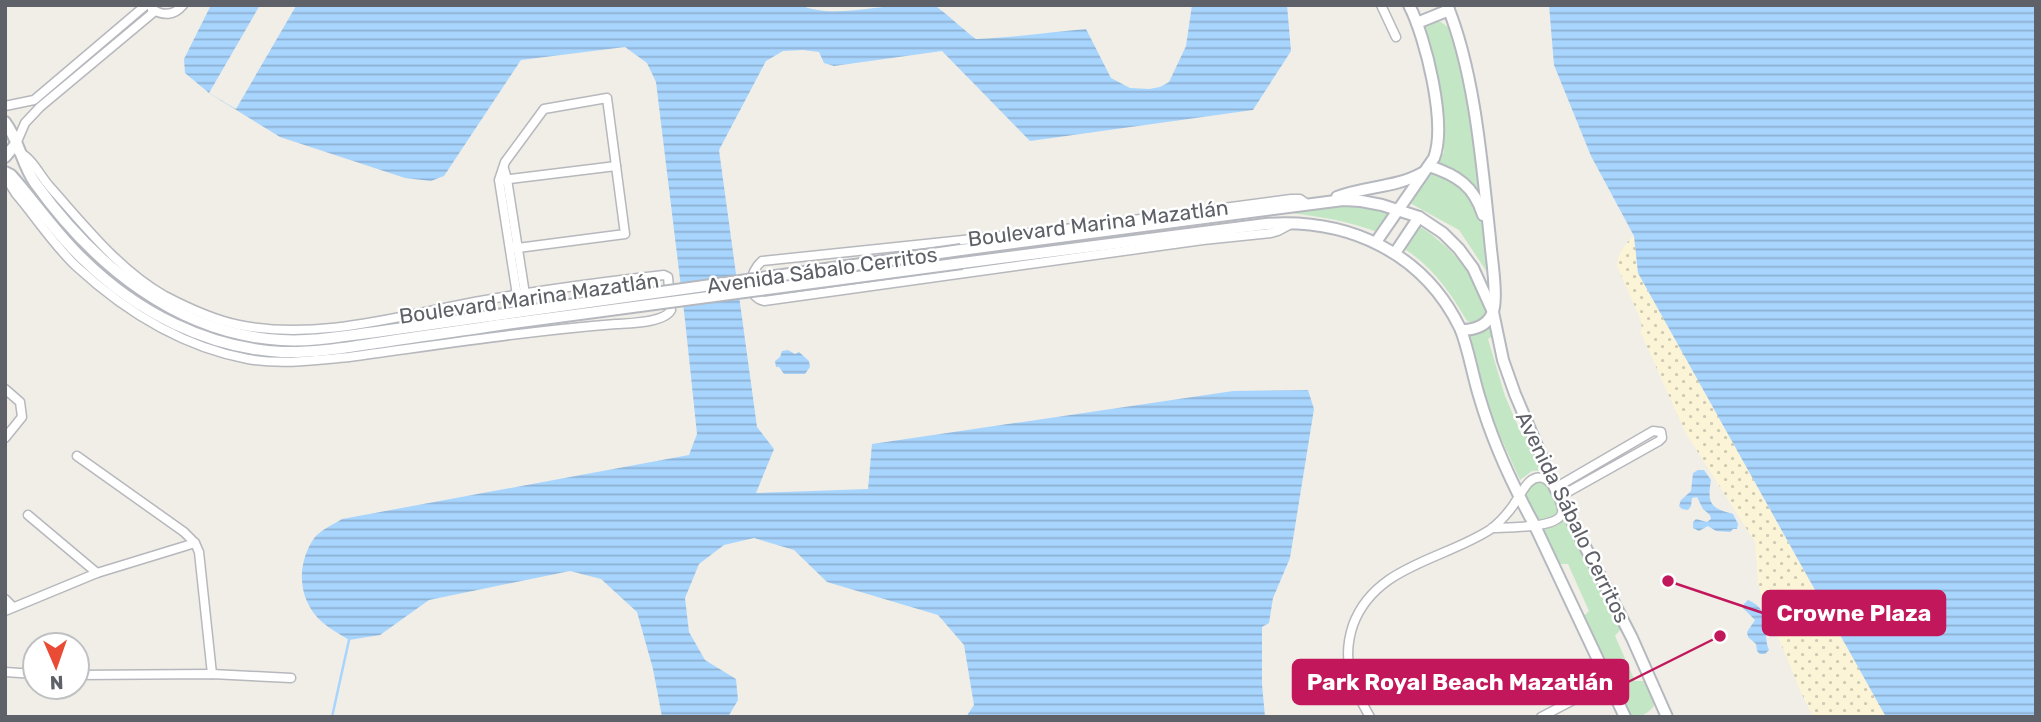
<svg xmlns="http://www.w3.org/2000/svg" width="2041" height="722" viewBox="0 0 2041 722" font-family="Rubik,sans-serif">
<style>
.sand{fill:url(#sand-dots)}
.garden{fill:#c3e7c5}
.water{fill:url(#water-rules)}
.pier{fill:#f0eee7}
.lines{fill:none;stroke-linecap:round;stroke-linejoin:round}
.stream{stroke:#a8d5fe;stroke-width:2.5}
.street-casing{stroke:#b7b8bd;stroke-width:11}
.secondary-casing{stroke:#b5b8be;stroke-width:14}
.street{stroke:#fff;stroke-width:8}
.secondary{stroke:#fff;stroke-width:10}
.secondary-bridge-casing{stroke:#b5b8be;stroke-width:14;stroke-linecap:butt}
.secondary-bridge{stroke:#fff;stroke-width:10}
.labels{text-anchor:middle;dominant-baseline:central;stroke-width:5;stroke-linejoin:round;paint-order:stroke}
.street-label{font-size:21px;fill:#5e6167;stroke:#fff}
.leader{fill:none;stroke:#c2185b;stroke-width:2.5}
.callout-dot{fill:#c2185b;stroke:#fff;stroke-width:2.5}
.callout{fill:#c2185b;stroke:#c2185b;stroke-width:2.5}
.callout-label{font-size:23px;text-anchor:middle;font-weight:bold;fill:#fff}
</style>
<defs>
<pattern id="sand-dots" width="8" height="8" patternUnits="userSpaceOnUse" patternTransform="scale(1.75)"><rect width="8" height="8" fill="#fbf4d7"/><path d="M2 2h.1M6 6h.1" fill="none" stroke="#cec9b2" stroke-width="1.8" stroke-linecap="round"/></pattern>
<pattern id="water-rules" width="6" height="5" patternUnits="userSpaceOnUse" patternTransform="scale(1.75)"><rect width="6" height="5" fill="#a8d5fe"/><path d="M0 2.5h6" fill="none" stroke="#8cb0d1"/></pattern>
</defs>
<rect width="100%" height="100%" fill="#f0eee7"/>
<path class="sand" d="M1634,236L1638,273L1886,717H1813L1800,690L1761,595L1758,583L1755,542L1685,432L1640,331L1642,328L1640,318L1617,266C1617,255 1625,243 1634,236Z"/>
<g class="garden">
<path d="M1434,22H1441L1449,28L1462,70L1482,204L1436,165L1444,152L1440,118L1422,37L1426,26Z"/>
<path d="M1430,171L1442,174L1472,195L1486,234L1490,270L1487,272L1459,230L1408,202Z"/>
<path d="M1348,203L1392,211L1379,233C1350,221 1322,217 1291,213L1290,210Z"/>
<path d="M1419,226C1453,248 1472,272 1488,309L1486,316L1481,322L1474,323L1467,321C1450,292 1432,266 1403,248Z"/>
<path d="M1491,323L1493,336L1488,339L1505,396L1521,433L1529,431L1546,470L1532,471L1520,480L1495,425L1480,387L1468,332H1482Z"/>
<path d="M1533,481C1550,480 1553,495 1559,508L1557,516L1547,522L1538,519C1529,502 1521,498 1533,481Z"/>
<path d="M1566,518L1621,629L1615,636L1635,681H1644L1653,700L1654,706C1647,714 1642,717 1631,717L1627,709L1583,617L1589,611L1568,564H1558L1543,531L1544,528L1558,525Z"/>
</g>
<g class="water">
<path d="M211,5H800C831,19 877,5 912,5C918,5 928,3 933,5C941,8 967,33 976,39C1013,38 1049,32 1086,29L1111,78L1130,88L1149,89L1160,87L1169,82L1186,46L1192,5H1287L1291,51L1253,110L1030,141L942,51L834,66L824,63L819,52L803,50L783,51L766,61L719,150L757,427L774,449L799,452L845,448L1233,391L1308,390L1314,409L1290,558L1273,598L1269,623L1262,627V684L1265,717H966L974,705L964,645L938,615L827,582L794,550L754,538L724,545L699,564L685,598L689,632L705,660L736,679L738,700L728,717H662L653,669L637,612L601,579L570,571L429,600L380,635L349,640C340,634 330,629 322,622C297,600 296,563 315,537C321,530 334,524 342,519L689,455L697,434L685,320L656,82L647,63L625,47L521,60L444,176L431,181L405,178L280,137L209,93L185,73L184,59Z"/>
<path d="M1549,5H2036V717H1886L1638,273L1634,236L1591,156L1554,65Z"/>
<path d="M788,350L795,354L799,352L809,361L810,367L805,374H784L779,367H776L775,361L780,357L782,351Z"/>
<path d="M1698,470H1704L1711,480C1707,503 1710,508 1733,514L1738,524L1737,529H1733L1730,532L1716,531L1708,526L1699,531L1693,528V522L1696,519L1707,522L1711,519L1710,515L1703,509L1697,497L1692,498L1691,506L1688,510L1682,509L1679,506L1681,500L1691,491L1693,473Z"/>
<path d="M1748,600C1775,612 1761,631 1769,650L1765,654H1760L1757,651L1756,644L1748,637L1747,632L1755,620L1743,608L1744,604Z"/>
</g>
<g class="pier">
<path d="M260,5L296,6L236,109L209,93Z"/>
<path d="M844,444H872L868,489L756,493L774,449H783V447L799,449Z"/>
</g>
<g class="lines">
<path class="stream" d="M332,717L349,640"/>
<g class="street-casing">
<g id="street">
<path d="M1381,5L1396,37"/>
<path d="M152,9C163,16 174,16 183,5"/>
<path d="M5,106L34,100L146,5"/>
<path d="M16,144L25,123L40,107L155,11"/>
<path d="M504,169L507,179L525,294"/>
<path d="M11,175V186L16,194C35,216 56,248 77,267C126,312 183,347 248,359C281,365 317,360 349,357C438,345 527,331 616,324C630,323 664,323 671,310L668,277L664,275C602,282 540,290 480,301C402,315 319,341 239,325C214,320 188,308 165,296C119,270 85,226 50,187C40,176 33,159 19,152"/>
<path d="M502,180L616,166"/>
<path d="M1291,224L1278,231L1271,233L1203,240L764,301C745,296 749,272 762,261L1050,231L1291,199H1300L1307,204"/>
<path d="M510,249L625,234L607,98L544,109L505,162L499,180L517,295"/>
<path d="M5,389L20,402L22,417L5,438"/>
<path d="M77,456L184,532L195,543L199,552L212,674"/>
<path d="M28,515L97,573"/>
<path d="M5,599L13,607"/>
<path d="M5,611L97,573L195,543"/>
<path d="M5,672L35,674"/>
<path d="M77,675L212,674L291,678"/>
<path d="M1370,717C1352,686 1341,661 1353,625C1375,565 1444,560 1491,529C1499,523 1511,510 1516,501C1522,493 1529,474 1543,478C1548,479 1551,484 1555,488L1653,431L1661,432L1662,438L1659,441L1559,497C1560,501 1563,509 1562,513C1558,529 1506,527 1492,528"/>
<path d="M1541,717L1608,682"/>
</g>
</g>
<g class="secondary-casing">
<g id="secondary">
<path d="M1447,5C1475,73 1482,165 1490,239C1491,255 1499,300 1492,314C1486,327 1474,330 1461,330"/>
<path d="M1417,23L1449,10"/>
<path d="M5,122C19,140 22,165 35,183C94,265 177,334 281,340C313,342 344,336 376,332C416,326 456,321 497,315"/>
<path d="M5,157L16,144"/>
<path d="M1429,166C1457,175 1474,186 1483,215"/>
<path d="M5,172L11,175C36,203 57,235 84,260C137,312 207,348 282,352C316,353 349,347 383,342C421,336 460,331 499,325"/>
<path d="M1337,197C1365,186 1395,188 1422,173"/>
<path d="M1376,242L1434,158C1447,124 1426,38 1409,5"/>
<path d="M961,250L1343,200L1361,201L1382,205L1419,217L1443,233L1459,249L1473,268L1493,312L1503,360L1515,394L1555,488L1632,638L1667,717"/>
<path d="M1395,253L1419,217"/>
<path d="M962,263L1266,224C1348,218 1423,252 1460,328C1468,346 1473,378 1480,399C1493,443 1513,486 1535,526L1625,717"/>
</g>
</g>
<use href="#street" class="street"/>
<use href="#secondary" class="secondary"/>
<g class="secondary-bridge-casing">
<g id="secondary-bridge">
<path d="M497,315L961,250"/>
<path d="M499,325L962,263"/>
</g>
</g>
<use href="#secondary-bridge" class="secondary-bridge"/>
</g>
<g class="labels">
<g class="street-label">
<text transform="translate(1098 223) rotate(-7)">Boulevard Marina Mazatlán</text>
<text transform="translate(822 270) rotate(-8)">Avenida Sábalo Cerritos</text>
<text transform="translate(529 298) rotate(-8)">Boulevard Marina Mazatlán</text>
<text transform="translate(1573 517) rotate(64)">Avenida Sábalo Cerritos</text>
</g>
</g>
<path class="leader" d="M1668 581L1763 613M1720 636L1628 682"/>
<g class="callout-dot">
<circle cx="1668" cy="581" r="7"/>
<circle cx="1720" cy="636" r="7"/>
</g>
<g class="callout">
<rect x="1763" y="591" width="182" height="44" rx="7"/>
<rect x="1293" y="660" width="335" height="44" rx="7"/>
</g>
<g class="callout-label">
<text x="1854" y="621">Crowne Plaza</text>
<text x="1460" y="690">Park Royal Beach Mazatlán</text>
</g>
<rect width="2041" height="722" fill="none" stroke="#5e6167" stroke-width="14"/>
<g transform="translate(56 666) rotate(178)"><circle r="33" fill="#ffffff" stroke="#bfc0c2" stroke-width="2"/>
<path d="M0-5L12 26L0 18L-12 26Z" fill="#e94b34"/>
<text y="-10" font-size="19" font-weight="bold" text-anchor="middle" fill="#5e6167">N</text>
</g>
</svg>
